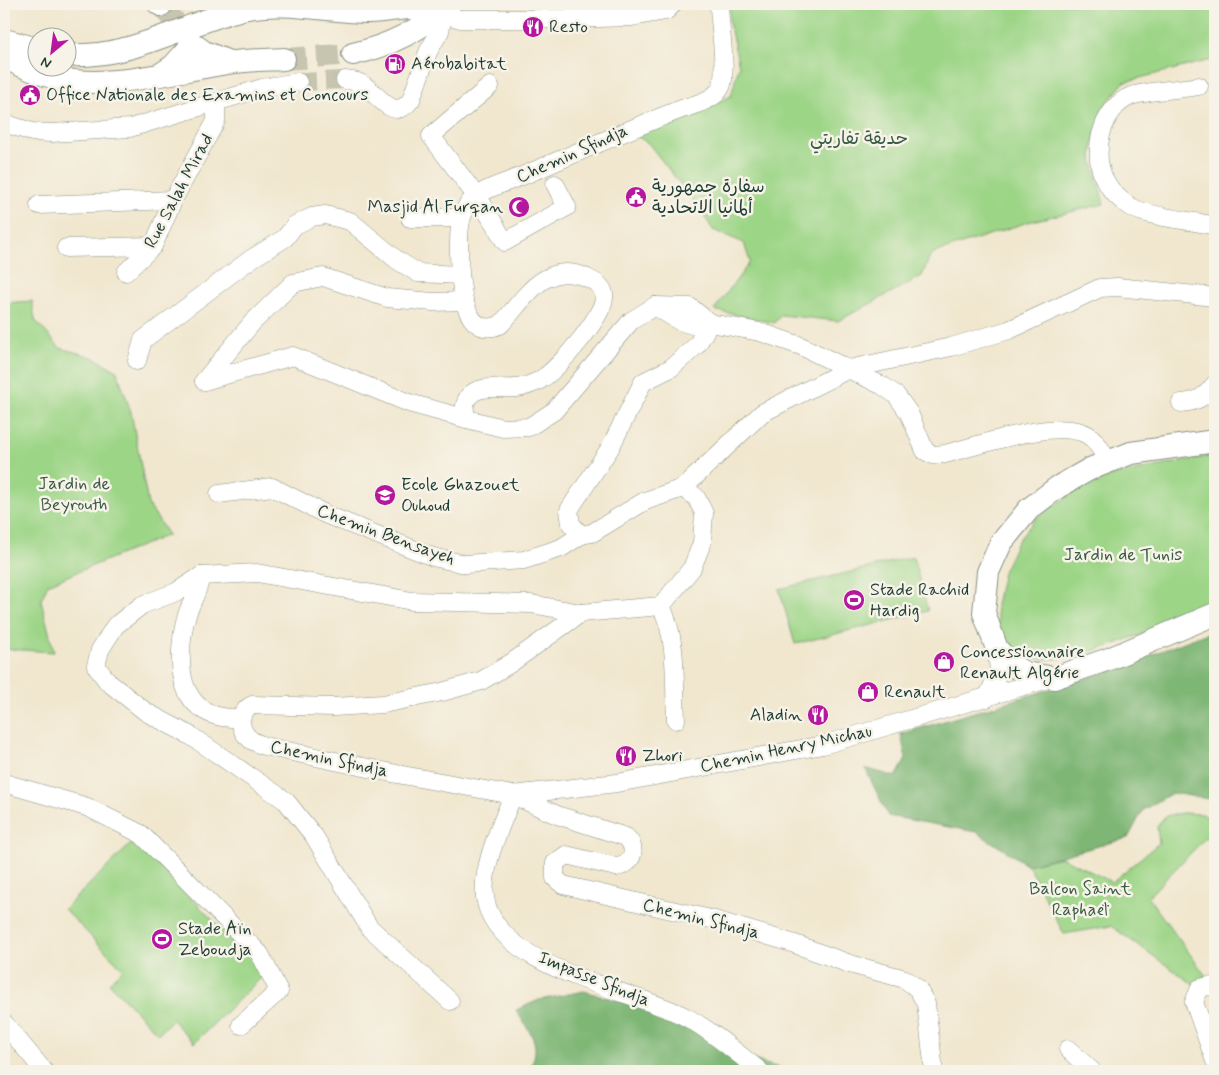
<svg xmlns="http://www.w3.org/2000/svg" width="1219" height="1075" viewBox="0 0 1219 1075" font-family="Mynerve,'Playpen Sans Arabic',sans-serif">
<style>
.green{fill:#9dd587;stroke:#5e895e}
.forest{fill:#7eb674;stroke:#4e7a54}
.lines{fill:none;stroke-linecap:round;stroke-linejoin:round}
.minor-tunnel{stroke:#c7c5b0;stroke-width:18;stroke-dasharray:18 9;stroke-linecap:butt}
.major-tunnel{stroke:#c7c5b0;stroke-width:22;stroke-dasharray:22 11;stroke-linecap:butt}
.minor-casing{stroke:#889282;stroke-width:19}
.major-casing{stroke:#889282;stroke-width:24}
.minor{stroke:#fff;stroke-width:18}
.major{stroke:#fff;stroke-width:22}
.labels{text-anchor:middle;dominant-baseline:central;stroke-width:5;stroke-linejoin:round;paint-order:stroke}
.poi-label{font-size:18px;fill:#1f3d34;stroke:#f7f3e8;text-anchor:start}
.park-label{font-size:18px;fill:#385b45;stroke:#f7f3e8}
.street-label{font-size:18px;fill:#1f3d34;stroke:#f7f3e8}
</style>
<rect width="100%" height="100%" fill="#f7f3e8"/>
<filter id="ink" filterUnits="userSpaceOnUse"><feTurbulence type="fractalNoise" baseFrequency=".02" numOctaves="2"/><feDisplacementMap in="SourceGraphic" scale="10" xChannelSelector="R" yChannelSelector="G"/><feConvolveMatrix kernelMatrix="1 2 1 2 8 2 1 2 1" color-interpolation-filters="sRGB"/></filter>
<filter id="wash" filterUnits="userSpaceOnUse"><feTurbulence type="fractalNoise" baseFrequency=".0096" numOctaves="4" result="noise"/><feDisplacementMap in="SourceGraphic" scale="20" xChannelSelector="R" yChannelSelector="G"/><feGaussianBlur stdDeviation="1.12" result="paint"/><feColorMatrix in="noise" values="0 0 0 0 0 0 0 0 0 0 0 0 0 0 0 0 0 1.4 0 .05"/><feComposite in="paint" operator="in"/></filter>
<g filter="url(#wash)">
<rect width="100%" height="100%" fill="#f1e7cf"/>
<g class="green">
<path d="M730,4H1215V59L1124,82L1109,101L1094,136L1092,159L1104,204L1028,222L931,254L922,276L838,321L781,315L774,323L714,310L750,262L744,243L713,230L700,209L648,143L632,133L696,113L731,96L739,66L729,22Z"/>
<path d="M32,301L35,320L60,348L93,357L117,371L131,412L148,504L168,535L48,584L41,600L54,652L4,649V303Z"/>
<path d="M1215,455V604C1177,619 1067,671 1030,657C1018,653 1008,642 999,634L996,605L1003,572L1017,542L1037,517L1094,479Z"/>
<path d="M913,557L928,611L795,644L779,589Z"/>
<path d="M1182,813L1203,814L1215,824V828L1148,897L1206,976L1193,984L1111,926L1064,934L1028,865L1061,857L1112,882L1159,843L1157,827L1165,816Z"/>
<path d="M135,840L265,974L194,1043L172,1020L158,1034L109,983L123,969L64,909Z"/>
</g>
<g class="forest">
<path d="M1215,630V800L1172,793L1143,810L1128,838L1028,865L976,832L888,816L865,768L896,777L906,759L901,734L1107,672Z"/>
<path d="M584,991C610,999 640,1005 665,1016C709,1037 750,1066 799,1071H528C544,1044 530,1034 516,1010L539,1000Z"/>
</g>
</g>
<g filter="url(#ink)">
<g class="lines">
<path class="minor-tunnel" d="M298,82L345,80"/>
<g class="major-tunnel">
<path d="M161,5L193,44"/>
<path d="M284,59L353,54"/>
</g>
<g class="minor-casing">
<g id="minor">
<path d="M345,80C352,81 359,81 365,86C379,95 393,123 411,100L428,52L440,31L442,21L440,13L460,19H564L632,17L666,11L673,4"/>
<path d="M490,86L431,136L483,205L505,242L567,207L555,184"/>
<path d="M1199,86C1182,89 1146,91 1131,96C1101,108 1090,156 1106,182C1112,193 1122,202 1133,208C1149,217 1195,221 1215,226"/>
<path d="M4,123L32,132L52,133L130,128L262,88L298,82"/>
<path d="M39,205L173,200"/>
<path d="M410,218H461"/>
<path d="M66,248L153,246"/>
<path d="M126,272L153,246L173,200L216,121V102"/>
<path d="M655,306L631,321L554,411L529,427L503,428L467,419C463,409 464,398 474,392C487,384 508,391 522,387C529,385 538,382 543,378C559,368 608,312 604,294C602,284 593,281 585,277C543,260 523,302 500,325C461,341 460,277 459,254C459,236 458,218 469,203C480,189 506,183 522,176C575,154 626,130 679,110C692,105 715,101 721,87C728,72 719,23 719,4"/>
<path d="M655,306L679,321L696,326L710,323L760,332L801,346L883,386L896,395L909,413L925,451L933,455L945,454C978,446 1058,417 1088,435C1098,442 1103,453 1108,463"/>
<path d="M655,306L690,307L710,323"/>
<path d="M710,323L697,345L671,368L643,382L610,448L569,510L571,524L581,535L592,533L645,501L683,488L696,497L704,513L702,543L692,568L661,606L581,613L511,663L481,681L442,692L383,704L334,707L252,705C238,712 238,730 250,739C253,742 260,744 264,746L397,774L513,795L557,815L626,837C638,848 633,865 616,867L566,855L555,863V878L563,885L715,920L792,943L850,964L905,979L918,989L926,1004L934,1071"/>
<path d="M137,361L143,340L251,259L285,238L295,225L312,217L325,215L350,221L397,260L418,273L460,275"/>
<path d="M204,381L252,323L293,283L323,277L387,298L433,302L464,301"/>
<path d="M204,381L293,356L409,403L467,419"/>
<path d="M1181,403C1197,402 1205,397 1215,384"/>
<path d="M683,488L762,413L849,369L951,347L1009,330L1100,288L1117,287L1215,297"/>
<path d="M219,494L272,487L327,515L433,557L465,564L524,560L561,548L581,535"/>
<path d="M201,576C198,594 187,608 184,626C178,659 177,702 214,715C222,718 233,718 241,719"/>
<path d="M661,606C678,639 674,683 676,720"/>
<path d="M987,698L999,672L997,649"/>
<path d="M4,783L87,807L141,834L260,954L279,991L241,1025"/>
<path d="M1215,988L1209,986L1200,988L1194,1002L1215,1061"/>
<path d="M450,1001L369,927L314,836L286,801L191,736L146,712L108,682L96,666L100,650L115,626L142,605L176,592L201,576L257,573L412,601L531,604L581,613"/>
<path d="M4,1023L44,1071"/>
<path d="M1068,1049L1092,1071"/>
<path d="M760,1071C737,1053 712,1031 686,1017C632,989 495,969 485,897C481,867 502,823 513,795L617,783L823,745L1051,678"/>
</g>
</g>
<g class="major-casing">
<g id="major">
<path d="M159,4L161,5"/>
<path d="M4,40L38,49"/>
<path d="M353,54C390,46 420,30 449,6"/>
<path d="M68,55C130,59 183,24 242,9C283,0 325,11 366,12C394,13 413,1 440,13"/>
<path d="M4,57C21,66 41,75 60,79C116,89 172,71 227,63C246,60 265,60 284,59"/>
<path d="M161,74L173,66L193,44L204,52L229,62"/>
<path d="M1215,441L1131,453L1090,469L1058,487L1029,509L1001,543L988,572L984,613L997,649L1012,665L1025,673L1054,678L1109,659L1215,614"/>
</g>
</g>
<use href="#minor" class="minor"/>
<use href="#major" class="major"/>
</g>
</g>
<defs>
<g id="restaurant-disc" transform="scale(1.125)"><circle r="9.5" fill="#b5179e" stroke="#f7f3e8"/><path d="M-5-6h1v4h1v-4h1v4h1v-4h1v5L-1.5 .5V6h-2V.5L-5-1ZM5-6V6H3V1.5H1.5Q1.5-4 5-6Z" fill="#fff"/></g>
<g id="fuel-disc" transform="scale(1.125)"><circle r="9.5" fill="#b5179e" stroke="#f7f3e8"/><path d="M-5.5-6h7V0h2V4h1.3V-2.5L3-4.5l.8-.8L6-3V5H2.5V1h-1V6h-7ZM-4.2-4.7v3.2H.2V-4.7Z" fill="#fff"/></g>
<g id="civic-disc" transform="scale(1.125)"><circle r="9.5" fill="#b5179e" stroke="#f7f3e8"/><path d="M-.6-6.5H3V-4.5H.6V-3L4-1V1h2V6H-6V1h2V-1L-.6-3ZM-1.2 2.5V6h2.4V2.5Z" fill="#fff"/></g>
<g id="mosque-disc" transform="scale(1.125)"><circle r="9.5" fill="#b5179e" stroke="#f7f3e8"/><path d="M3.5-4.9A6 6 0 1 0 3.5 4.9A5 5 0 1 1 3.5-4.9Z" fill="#fff"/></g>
<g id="school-disc" transform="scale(1.125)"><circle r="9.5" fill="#b5179e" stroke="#f7f3e8"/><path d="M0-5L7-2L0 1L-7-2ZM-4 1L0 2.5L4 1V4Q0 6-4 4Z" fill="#fff"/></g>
<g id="stadium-disc" transform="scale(1.125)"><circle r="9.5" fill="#b5179e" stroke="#f7f3e8"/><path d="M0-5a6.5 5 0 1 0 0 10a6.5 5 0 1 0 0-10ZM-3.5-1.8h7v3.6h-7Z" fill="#fff"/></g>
<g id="shop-disc" transform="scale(1.125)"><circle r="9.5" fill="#b5179e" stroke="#f7f3e8"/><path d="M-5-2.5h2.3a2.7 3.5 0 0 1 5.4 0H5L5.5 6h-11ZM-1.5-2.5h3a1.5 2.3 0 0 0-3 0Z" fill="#fff"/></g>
</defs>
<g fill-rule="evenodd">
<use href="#restaurant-disc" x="533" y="27"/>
<use href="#fuel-disc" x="395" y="64"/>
<use href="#civic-disc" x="30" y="95"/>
<use href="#civic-disc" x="636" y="197"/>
<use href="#mosque-disc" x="519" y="207"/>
<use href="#school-disc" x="385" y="495"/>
<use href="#stadium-disc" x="854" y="600"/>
<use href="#shop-disc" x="944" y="662"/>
<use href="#shop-disc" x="868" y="692"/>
<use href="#restaurant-disc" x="818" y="715"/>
<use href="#restaurant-disc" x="626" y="756"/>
<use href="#stadium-disc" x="162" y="939"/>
</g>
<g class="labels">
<g class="poi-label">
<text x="549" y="27">Resto</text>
<text x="411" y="64">Aérobabitat</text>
<text x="46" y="95">Office Nationale des Examins et Concours</text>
<text x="652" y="187">سفارة جمهورية<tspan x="652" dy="21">ألمانيا الاتحادية</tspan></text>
<text x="503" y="207" text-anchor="end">Masjid Al Furqan</text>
<text x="401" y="485">Ecole Ghazouet<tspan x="401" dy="21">Ouhoud</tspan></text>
<text x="870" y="590">Stade Rachid<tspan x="870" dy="21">Hardig</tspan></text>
<text x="960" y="652">Concessionnaire<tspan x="960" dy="21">Renault Algérie</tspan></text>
<text x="884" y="692">Renault</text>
<text x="802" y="715" text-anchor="end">Aladin</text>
<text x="642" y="756">Zhori</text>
<text x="178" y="929">Stade Aïn<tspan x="178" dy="21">Zeboudja</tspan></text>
</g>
<g class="park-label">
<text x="859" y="139">حديقة تفاريتي</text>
<text x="74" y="484">Jardin de<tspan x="74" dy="21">Beyrouth</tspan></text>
<text x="1123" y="555">Jardin de Tunis</text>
<text x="1080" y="889">Balcon Saint<tspan x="1080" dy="21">Raphaël</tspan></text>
</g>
<g class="street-label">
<text transform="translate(572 154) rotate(-24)">Chemin Sfindja</text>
<text transform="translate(179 191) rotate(-62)">Rue Salah Mirad</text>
<text transform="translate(386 535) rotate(20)">Chemin Bensayeh</text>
<text transform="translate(786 749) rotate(-12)">Chemin Henry Michau</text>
<text transform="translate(329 759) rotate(12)">Chemin Sfindja</text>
<text transform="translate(701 919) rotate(14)">Chemin Sfindja</text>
<text transform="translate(594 979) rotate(22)">Impasse Sfindja</text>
</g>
</g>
<rect width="1219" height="1075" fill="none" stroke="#f7f3e8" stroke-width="20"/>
<g transform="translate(52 52) rotate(209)"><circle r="24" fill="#f7f3e8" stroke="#a1aaa0"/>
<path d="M0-4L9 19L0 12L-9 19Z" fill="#b5179e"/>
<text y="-8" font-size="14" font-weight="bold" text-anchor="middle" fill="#1f3d34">N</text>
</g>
</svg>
